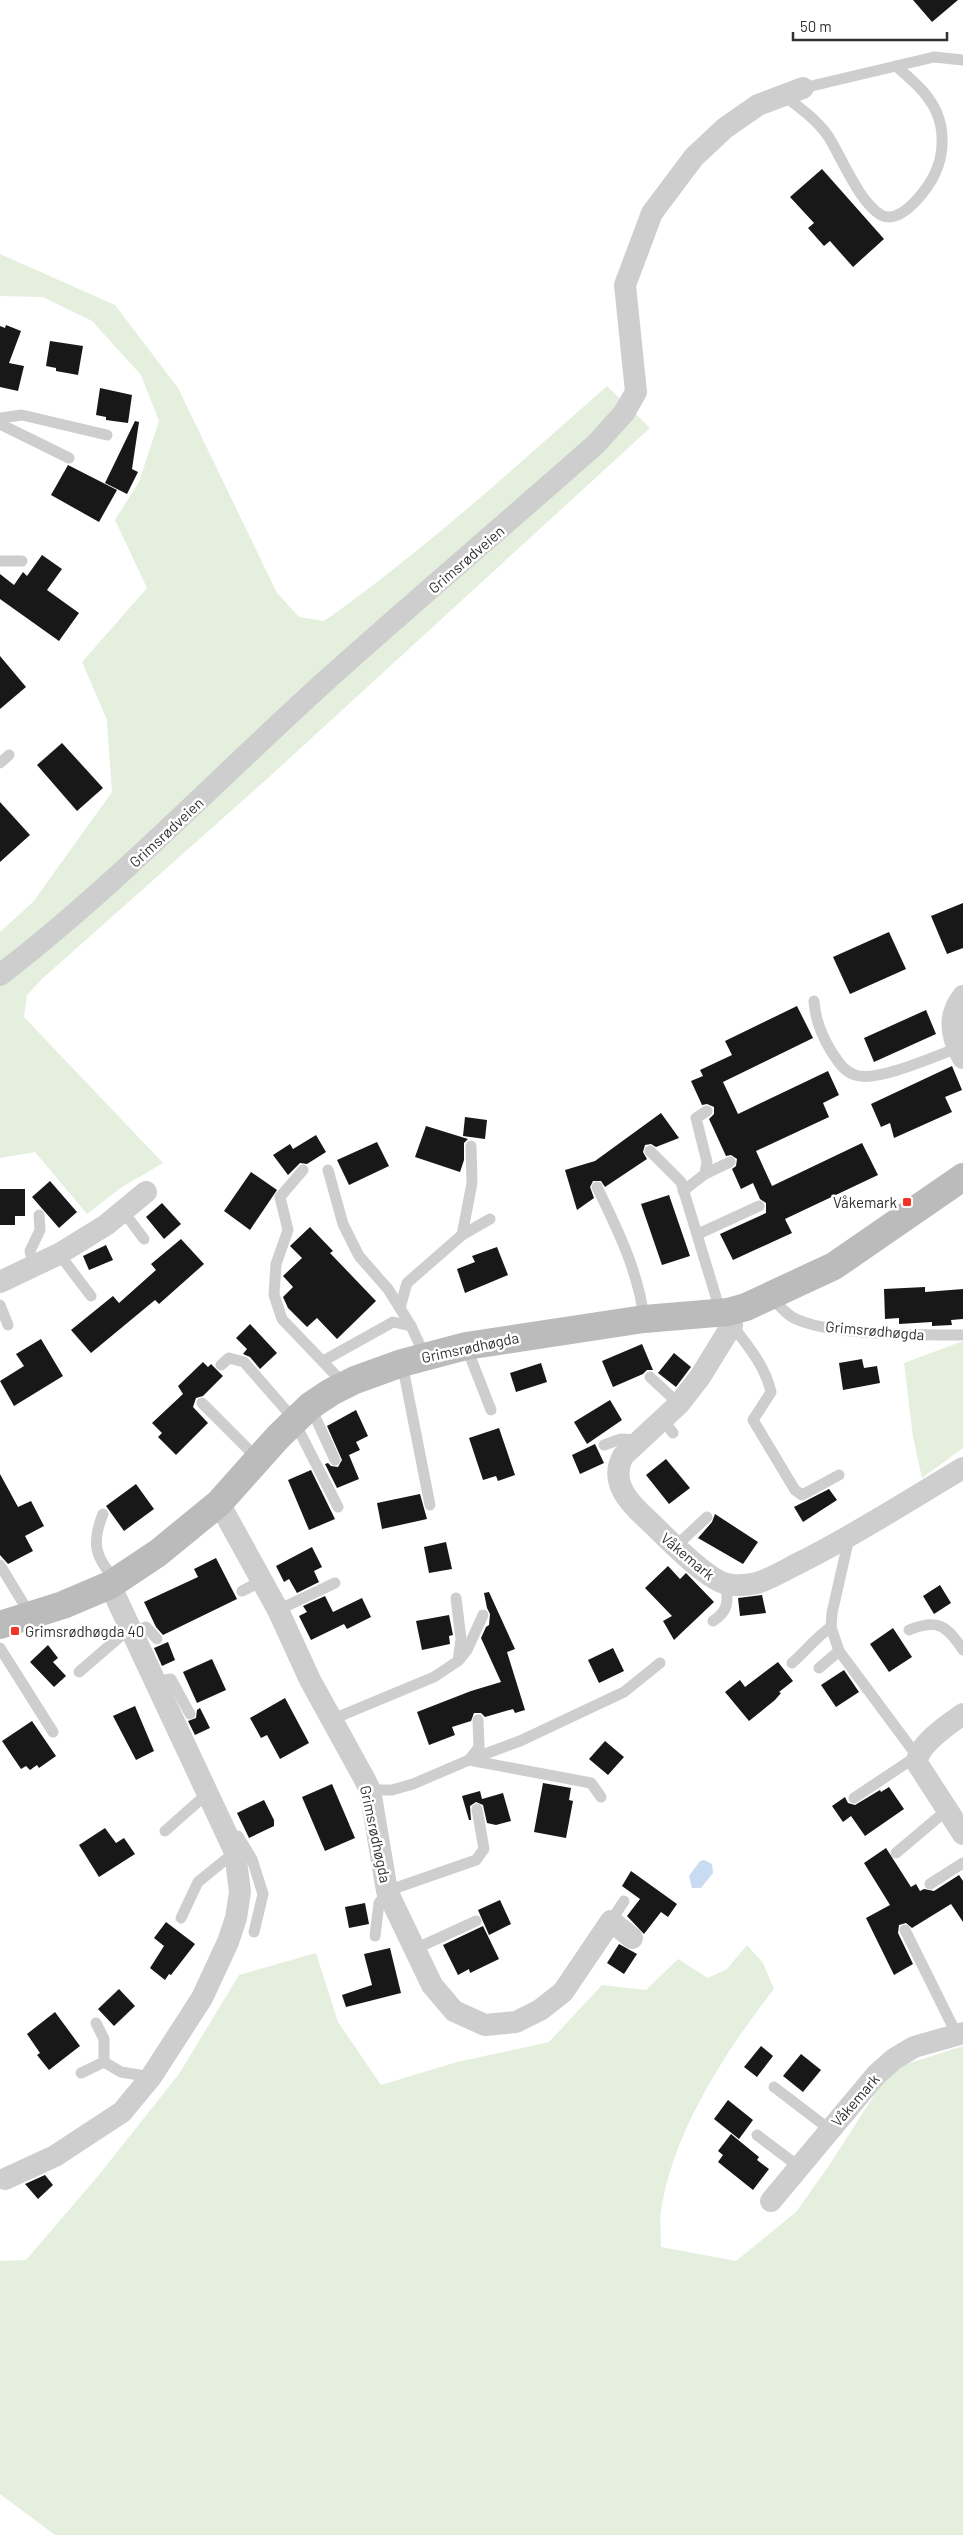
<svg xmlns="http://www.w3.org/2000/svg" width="963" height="2535" viewBox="0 0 963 2535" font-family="Barlow,sans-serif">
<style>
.green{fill:#e5efde}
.water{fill:#c9dbf0}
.building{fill:#181818}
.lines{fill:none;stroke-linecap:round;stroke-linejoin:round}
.service{stroke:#cecece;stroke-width:11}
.minor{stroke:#cecece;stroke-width:22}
.secondary{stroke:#bbb;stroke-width:28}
.poi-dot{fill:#f53226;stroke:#fff;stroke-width:2}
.labels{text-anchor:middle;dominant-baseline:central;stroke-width:5;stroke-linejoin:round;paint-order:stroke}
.street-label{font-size:15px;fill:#313131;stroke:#fff}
.poi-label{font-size:15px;fill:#313131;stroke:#fff;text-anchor:end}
</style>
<rect width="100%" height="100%" fill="#fff"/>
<g class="green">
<path d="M0,254L115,305L178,388L277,593L299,617L324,621C425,550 515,467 607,386L650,428L268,778L43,978L27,995L24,1017L163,1163L122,1187L87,1214L35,1152L0,1158V932L33,902L112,792L107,720L82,662L147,588L115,520L139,482L159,421L141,375L92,321L43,297L0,296Z"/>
<path d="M963,1341V1448L922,1478L913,1437L904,1363Z"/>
<path d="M747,1945L763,1963L774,1989C727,2049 675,2129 662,2205C659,2218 661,2233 661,2247L736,2261L796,2212L828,2167L891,2069L963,2046V2535H55L0,2494V2261L26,2260L98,2176L179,2074L239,1975L316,1953L338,2022L381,2085L457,2062L549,2042L602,1985L646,1990L678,1959L708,1978L727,1969Z"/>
</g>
<path class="water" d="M704,1860L712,1864L713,1873L701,1888H692L689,1876L700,1861Z"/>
<g class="building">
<path d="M913,0H958L932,22Z"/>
<path d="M822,169L884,239L853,267L830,241L824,246L808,228L814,223L790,197Z"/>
<path d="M6,325L21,331L9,363L24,366L18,391L0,387V326L5,328Z"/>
<path d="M50,341L83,346L78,375L56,371V368L46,366Z"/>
<path d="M100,388L132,395L128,423L106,420V417L96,415Z"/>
<path d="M135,421L139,422L132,469L138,472L127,494L105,483Z"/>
<path d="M68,465L117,490L99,522L51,495Z"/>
<path d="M42,555L62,569L47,590L79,613L59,641L0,599V574L14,585L23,572L27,576Z"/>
<path d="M0,656L26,687L0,709Z"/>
<path d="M62,743L103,788L77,811L37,765Z"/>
<path d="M0,802L30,835L0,862Z"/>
<path d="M963,903V948L947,954L931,916Z"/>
<path d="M889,932L906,969L850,994L833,957Z"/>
<path d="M797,1006L813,1038L723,1082L738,1114L828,1071L839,1095L823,1103L829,1117L756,1151L772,1186L862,1143L878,1175L785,1219L792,1233L733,1260L720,1234L766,1213V1203L760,1199L753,1183L741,1189L732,1169L736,1166L737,1159L731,1155L726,1156L709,1119L714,1114V1107L707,1104L702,1105L691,1081L703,1076L700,1070L732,1055L725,1041Z"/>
<path d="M926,1010L936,1034L874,1062L864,1038Z"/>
<path d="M952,1066L962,1090L945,1097L952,1112L894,1138L890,1123L881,1127L871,1104Z"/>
<path d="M661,1113L679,1138L656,1147L651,1144L645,1145L643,1152L647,1159L605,1187L601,1181H593L590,1187L594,1198L577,1210L565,1170L595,1161Z"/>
<path d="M465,1117L487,1120L485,1139L463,1136Z"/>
<path d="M426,1126L468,1139L464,1143V1160L460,1172L415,1157Z"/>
<path d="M316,1135L326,1152L307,1164L300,1163L288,1175L273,1155L290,1144L293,1149Z"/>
<path d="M377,1142L389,1166L349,1185L337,1160Z"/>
<path d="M251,1172L277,1190L250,1230L224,1211Z"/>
<path d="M50,1181L77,1212L59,1228L32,1197Z"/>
<path d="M0,1189H25V1216H15V1225H0Z"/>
<path d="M669,1195L690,1256L662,1265L641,1204Z"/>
<path d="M162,1203L181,1224L164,1239L146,1217Z"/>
<path d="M310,1227L333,1251L330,1253L376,1301L337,1339L317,1318L307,1327L288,1308L283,1297L293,1287L283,1276L302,1258L290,1246Z"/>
<path d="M181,1239L204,1264L159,1304L155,1300L91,1353L71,1330L113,1296L119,1303L156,1270L151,1264Z"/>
<path d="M106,1245L113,1260L89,1270L83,1256Z"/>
<path d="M497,1247L508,1275L465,1293L457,1269L475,1262L472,1256Z"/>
<path d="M925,1287V1292L963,1289V1319L951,1320L952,1325L932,1326V1322L899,1324V1318L885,1319L884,1289Z"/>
<path d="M250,1324L277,1353L260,1369L250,1357L243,1354L247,1349L236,1338Z"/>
<path d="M41,1339L63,1376L14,1406L0,1381L24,1366L16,1354Z"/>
<path d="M642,1344L653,1370H647L643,1374L613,1387L602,1361Z"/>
<path d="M674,1353L691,1367L676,1387L658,1373Z"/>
<path d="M862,1359L864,1368L877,1366L880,1383L843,1390L839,1363Z"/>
<path d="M203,1362L208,1367L211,1364L223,1376L203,1396L196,1398L193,1407L208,1423L176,1455L158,1437L162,1433L152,1423L183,1394L178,1386Z"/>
<path d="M541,1363L547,1382L516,1392L510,1373Z"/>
<path d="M610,1400L622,1420L587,1444L574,1422Z"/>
<path d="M356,1410L368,1436L356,1442L360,1450L349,1455L359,1479L337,1488L325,1464L328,1463L331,1466L338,1467L342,1460L327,1426Z"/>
<path d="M499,1428L515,1475L498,1481L496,1476L483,1480L469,1438Z"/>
<path d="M595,1444L604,1463L580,1474L572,1455Z"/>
<path d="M666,1459L690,1488L669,1504L646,1475Z"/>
<path d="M311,1470L335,1519L309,1530L288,1480Z"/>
<path d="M0,1474L18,1507L31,1501L44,1526L25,1536L33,1551L8,1564L0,1555Z"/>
<path d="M136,1484L154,1509L124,1531L106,1506Z"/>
<path d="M829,1489L837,1500L803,1522L794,1507Z"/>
<path d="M420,1494L427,1519L382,1529L377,1503Z"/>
<path d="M715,1514L758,1542L743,1564L698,1538L712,1522Z"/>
<path d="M446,1542L452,1569L429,1573L424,1547Z"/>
<path d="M312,1547L322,1567L314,1571L319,1582L297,1593L289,1579L284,1582L276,1566Z"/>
<path d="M216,1558L237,1599L163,1635L156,1627L144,1602L198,1577L194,1569Z"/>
<path d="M668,1566L680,1579L686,1573L714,1602L674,1640L663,1621L672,1616L645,1588Z"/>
<path d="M940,1585L951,1603L934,1614L923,1596Z"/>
<path d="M489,1592L515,1649L507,1652L525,1710L515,1713L513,1709L485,1717L481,1713H474L471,1721L452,1727L455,1735L429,1745L417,1712L471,1691L501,1682L481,1638L486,1627L489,1625L490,1614L487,1608L484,1593Z"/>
<path d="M762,1595L766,1613L740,1616L738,1598Z"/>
<path d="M325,1596L333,1612L362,1598L371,1617L347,1629L344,1624L311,1640L299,1616L307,1612L303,1606Z"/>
<path d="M449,1615L453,1635L449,1636L450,1644L422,1650L416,1621Z"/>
<path d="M893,1628L912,1657L889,1672L870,1644Z"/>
<path d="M168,1642L175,1660L162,1666L154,1648Z"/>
<path d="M48,1645L58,1658L53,1662L66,1676L54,1687L30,1662Z"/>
<path d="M613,1648L624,1671L599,1683L588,1660Z"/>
<path d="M212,1659L226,1690L197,1703L183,1672Z"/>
<path d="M778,1662L793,1681L779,1692L781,1693L775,1700L749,1721L725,1692L740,1680L745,1687Z"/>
<path d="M844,1670L859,1692L836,1707L821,1685Z"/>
<path d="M285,1698L309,1743L280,1759L267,1735L261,1738L250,1718Z"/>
<path d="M135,1706L154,1751L136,1760L113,1716Z"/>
<path d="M200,1708L210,1728L195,1735L188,1721L196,1718L197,1710Z"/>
<path d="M32,1721L56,1756L39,1768L37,1765L30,1770L26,1766L21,1769L2,1741Z"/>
<path d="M605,1741L624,1757L608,1775L589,1759Z"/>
<path d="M543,1783L571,1788L569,1800L573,1801L566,1838L534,1832Z"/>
<path d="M332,1784L355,1838L325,1851L302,1797Z"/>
<path d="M889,1787L904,1809L865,1836L851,1816L843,1822L832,1806L845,1797L848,1803L855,1805L880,1790L881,1792Z"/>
<path d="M480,1791L482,1799L503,1793L511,1821L496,1825L487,1823L483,1805L476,1802L470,1806L471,1820H469L462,1796Z"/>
<path d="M264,1800L274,1820V1826L249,1838L237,1813Z"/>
<path d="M105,1828L116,1843L124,1838L135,1854L99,1877L79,1845Z"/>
<path d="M886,1848L911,1887L916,1884L920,1891L924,1889L934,1891L959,1875L963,1881V1922L951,1904L912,1928L906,1923L899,1925L898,1933L913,1964L894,1975L866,1918L890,1905L864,1863Z"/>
<path d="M631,1871L677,1904L668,1917L661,1912L644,1934L627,1916L640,1899L622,1886Z"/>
<path d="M500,1900L511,1924L489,1935L478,1910Z"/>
<path d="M365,1903L369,1924L349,1928L345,1907Z"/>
<path d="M166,1922L195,1944L171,1975L169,1974L165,1980L150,1968L164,1946L154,1938Z"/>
<path d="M483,1926L499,1959L470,1973L469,1969L458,1975L443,1945Z"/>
<path d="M619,1944L637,1954L624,1974L607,1963Z"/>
<path d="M390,1948L401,1993L346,2007L342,1995L372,1985L364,1954Z"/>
<path d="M119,1989L135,2006L114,2026L98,2009Z"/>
<path d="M55,2012L80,2046L49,2070L37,2055L40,2053L27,2034Z"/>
<path d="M761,2046L773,2056L757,2077L744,2067Z"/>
<path d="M801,2054L821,2070L803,2092L783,2076Z"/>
<path d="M728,2100L753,2120L739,2139L714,2119Z"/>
<path d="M731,2134L759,2157L757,2160L769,2169L753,2190L718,2162L723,2155L718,2151Z"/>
<path d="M45,2175L53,2185L38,2199L25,2184Z"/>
</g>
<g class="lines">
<g class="service">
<path d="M803,88L934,57L963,60"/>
<path d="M783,95C799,107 816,119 828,136C842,158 859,202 881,215C901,226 930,187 936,171C943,156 944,134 939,119C932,96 913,81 896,66"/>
<path d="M0,418L22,415L107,435"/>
<path d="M0,424L69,458"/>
<path d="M0,561H22"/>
<path d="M0,763L9,755"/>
<path d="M814,1001C815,1018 822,1036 831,1051C838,1061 843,1071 855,1075C875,1083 936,1056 957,1048"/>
<path d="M650,1151L681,1182L716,1297L719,1312"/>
<path d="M303,1170L280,1197L288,1230L276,1264L274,1295L282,1319L345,1385"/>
<path d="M328,1170L343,1224L359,1256L388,1289L411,1326"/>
<path d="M705,1174L730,1162"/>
<path d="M597,1187C617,1228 639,1273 644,1319"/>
<path d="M683,1191L705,1174L707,1162L696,1118L707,1111"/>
<path d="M123,1211L144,1239"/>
<path d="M698,1234L759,1206"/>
<path d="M462,1235L490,1219"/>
<path d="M59,1254L91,1296"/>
<path d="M33,1266L30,1251L40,1230L39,1215"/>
<path d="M770,1296C777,1303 784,1312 792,1317C826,1336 921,1335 961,1335"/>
<path d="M0,1305L8,1325"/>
<path d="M400,1308L407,1283L462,1235L472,1183L471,1146"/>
<path d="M732,1325C748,1346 765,1366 771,1392L753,1420L795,1490L802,1495L839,1475"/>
<path d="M466,1346L491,1410"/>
<path d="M323,1361L393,1322L411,1326L425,1356"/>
<path d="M402,1363L430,1505"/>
<path d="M221,1365L229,1358L244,1362L285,1409L297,1419"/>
<path d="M650,1377L679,1404"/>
<path d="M202,1403L258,1459"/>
<path d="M310,1406L335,1460"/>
<path d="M662,1419L673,1433"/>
<path d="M294,1421L338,1507"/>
<path d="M604,1445L621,1439L639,1440"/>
<path d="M103,1514C91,1543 95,1557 116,1581"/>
<path d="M849,1538L832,1613L831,1627L839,1651L917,1756L854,1798"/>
<path d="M676,1546L707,1517"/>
<path d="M0,1565L31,1616"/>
<path d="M242,1591L262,1581"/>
<path d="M278,1610L335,1583"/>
<path d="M713,1621C729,1611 728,1601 726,1584"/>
<path d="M909,1630C938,1618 947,1626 963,1650"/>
<path d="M132,1632L146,1627L157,1639"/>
<path d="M0,1648L53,1732"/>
<path d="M459,1660L467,1650L483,1615"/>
<path d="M792,1663C805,1652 816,1637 831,1627"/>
<path d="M819,1668L839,1651"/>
<path d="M79,1672L130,1628"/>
<path d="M155,1682L171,1679L190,1714"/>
<path d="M333,1719L434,1677L458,1661L461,1639L456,1598"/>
<path d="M370,1790H392L413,1784L469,1760L479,1747L478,1720"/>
<path d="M601,1797L591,1783L469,1760L520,1741L624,1692L660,1663"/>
<path d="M165,1831L208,1793"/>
<path d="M238,1836L252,1859L263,1894L254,1932"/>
<path d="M896,1853L947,1810"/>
<path d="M930,1884L963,1863"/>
<path d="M387,1891L476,1860L484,1849L477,1809"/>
<path d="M181,1918L198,1882L235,1852"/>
<path d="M611,1921L624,1901"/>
<path d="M905,1930L957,2035"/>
<path d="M375,1936L379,1903L388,1892"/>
<path d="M415,1949L476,1921"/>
<path d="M96,2023L104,2039V2062L121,2072L151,2077"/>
<path d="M81,2073L104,2062"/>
<path d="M774,2087L829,2129"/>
<path d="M757,2135L798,2166"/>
</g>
<g class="minor">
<path d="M0,975C118,884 220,776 330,677C418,598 508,522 596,444L624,413L636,392L625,285L652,213L694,157L725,128L758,105L803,88"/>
<path d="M963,996C947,1016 951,1037 963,1058"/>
<path d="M0,1282L59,1254L106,1225L146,1192"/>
<path d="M728,1312L732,1325L700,1377L679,1404L623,1456C609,1482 629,1503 648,1520C665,1536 706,1580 727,1584C736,1586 748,1585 757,1583C773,1578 790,1567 805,1560C860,1532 911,1499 963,1468"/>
<path d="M219,1503L278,1610L310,1680L364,1778L370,1790L387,1891L432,1985L454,2011L485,2025L516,2022L540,2010L563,1992L611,1921L632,1938"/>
<path d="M963,1714C949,1724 917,1745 917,1763L963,1834"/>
<path d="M5,2179L55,2156L122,2112L151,2077L202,1998L228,1942L236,1918L240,1892L235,1852L110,1585"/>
<path d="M771,2201L876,2075L894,2059L914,2047L963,2033"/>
</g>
<path class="secondary" d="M0,1625L63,1605L110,1585L158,1553L219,1503L278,1437L310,1406L331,1392L355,1380L402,1363L466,1346L644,1319L728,1312L746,1307L834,1266L963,1177"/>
</g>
<g class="poi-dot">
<rect x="902" y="1197" width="10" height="10" rx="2.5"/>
<rect x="10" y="1626" width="10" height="10" rx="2.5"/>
</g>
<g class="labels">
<g class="street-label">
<text transform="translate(466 559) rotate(-41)">Grimsrødveien</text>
<text transform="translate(166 832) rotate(-43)">Grimsrødveien</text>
<text transform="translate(875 1330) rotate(5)">Grimsrødhøgda</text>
<text transform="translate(470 1347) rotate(-12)">Grimsrødhøgda</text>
<text transform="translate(688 1556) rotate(40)">Våkemark</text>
<text transform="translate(376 1834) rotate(78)">Grimsrødhøgda</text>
<text transform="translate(855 2100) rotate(-49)">Våkemark</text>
</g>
<g class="poi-label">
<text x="897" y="1202">Våkemark</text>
<text x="25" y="1631" text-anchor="start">Grimsrødhøgda 40</text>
</g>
</g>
<path d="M793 32v8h154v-8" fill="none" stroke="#313131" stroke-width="2.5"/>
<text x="800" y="32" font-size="15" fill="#313131" stroke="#ffffff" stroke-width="4" paint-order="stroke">50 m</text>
</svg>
